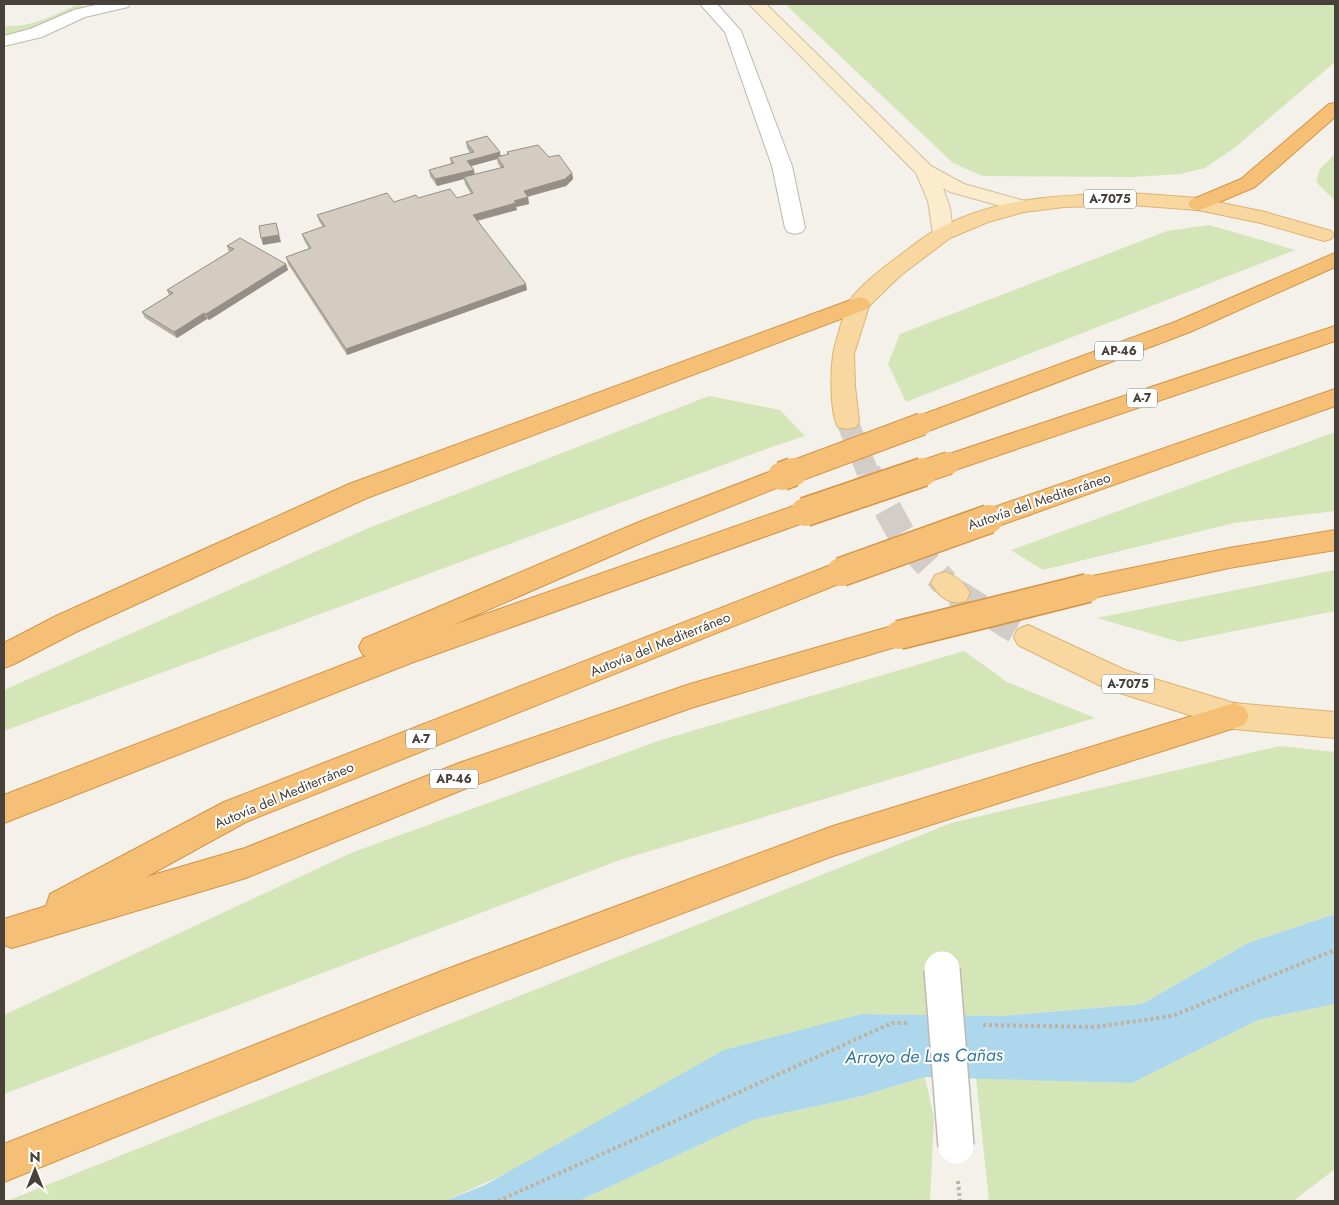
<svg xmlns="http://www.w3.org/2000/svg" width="1339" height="1205" viewBox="0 0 1339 1205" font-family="Jost,sans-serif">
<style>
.green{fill:#d4e5b7}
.water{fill:#acd7ec}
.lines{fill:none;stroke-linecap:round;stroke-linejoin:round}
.primary-tunnel-far1{stroke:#d2cec7;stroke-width:22;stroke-dasharray:22 11;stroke-linecap:butt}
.primary-tunnel{stroke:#d2cec7;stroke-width:28;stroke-dasharray:28 14;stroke-linecap:butt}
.street-casing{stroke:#bfb8ae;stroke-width:2}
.secondary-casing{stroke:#d1bf9d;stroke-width:2}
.primary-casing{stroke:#ddb370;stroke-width:2}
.highway-casing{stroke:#d49445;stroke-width:2}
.path{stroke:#c0b2a0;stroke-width:4;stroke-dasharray:3 3;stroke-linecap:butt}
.street{fill:#fff;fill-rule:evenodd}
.secondary{fill:#fbecce;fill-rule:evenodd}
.primary{fill:#f8d8a0;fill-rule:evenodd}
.highway{fill:#f5c076;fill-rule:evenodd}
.street-bridge-casing{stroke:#bfb8ae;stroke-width:38;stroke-linecap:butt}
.highway-bridge-far1-casing{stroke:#d49445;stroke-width:24;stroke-linecap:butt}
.highway-bridge-casing{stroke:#d49445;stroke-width:31;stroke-linecap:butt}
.street-bridge{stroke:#fff;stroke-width:35}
.highway-bridge-far1{stroke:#f5c076;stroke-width:22}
.highway-bridge{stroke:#f5c076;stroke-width:28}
.wall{fill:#b7afa6;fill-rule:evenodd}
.shaded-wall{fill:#958f87}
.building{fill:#d5ccc1;stroke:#958f87}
.labels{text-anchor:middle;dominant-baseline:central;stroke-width:4;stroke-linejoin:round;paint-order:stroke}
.shield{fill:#fff;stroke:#7f7a74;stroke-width:1}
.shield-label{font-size:12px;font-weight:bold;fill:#484139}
.street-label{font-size:14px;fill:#484139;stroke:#fff}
.near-water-label{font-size:18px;font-style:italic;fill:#347a9e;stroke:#fff}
</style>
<rect width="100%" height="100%" fill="#f4f1eb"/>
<g class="green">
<path d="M785,4H1335V62L1233,149L1205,168L1180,174L1133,177L982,176L953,163Z"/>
<path d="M76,5L85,6L28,30L4,38V26C30,28 53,16 76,5Z"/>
<path d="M1335,154V201L1316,182L1320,169Z"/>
<path d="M1209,225L1295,250L906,402L888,364L900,334L1167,231Z"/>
<path d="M709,396L780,410L805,436L766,449L4,731V690L371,527Z"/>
<path d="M1335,432V511L1234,523L1043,570L1011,550Z"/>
<path d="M1335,570V611L1180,642L1097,618Z"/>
<path d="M964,651L1007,682L1095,718L620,860L4,1094V1015L351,853L658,741Z"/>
<path d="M1280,746L1335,752V914L1248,943L1142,1004L1000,1016L862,1014L445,1201H7L951,823Z"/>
<path d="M1335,1004V1169L1293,1201H989L976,1078L1132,1083L1258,1020Z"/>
<path d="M925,1077L934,1118L930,1201H579L753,1120L858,1097Z"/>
</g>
<path class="water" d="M1335,914V1004L1258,1020L1132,1083L925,1077L858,1097L753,1120L579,1201H445L485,1185L724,1050L862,1014L1000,1016L1142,1004L1248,943Z"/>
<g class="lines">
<path class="primary-tunnel-far1" d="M847,421L868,473"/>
<g class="primary-tunnel">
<path d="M867,472L903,537L945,583"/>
<path d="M956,593L1028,637"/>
</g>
<g class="street-casing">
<g id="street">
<path d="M100,4H130L128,7L85,17L42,37L4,46V36L30,29L74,10Z"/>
<path d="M700,4H717L741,31L792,166L805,228L802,232L795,234L788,232L785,228L772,166L725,32Z"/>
</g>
</g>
<g class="secondary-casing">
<path id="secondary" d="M749,4H766L931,166L964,184L1029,202L1032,206L1029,210L1022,212L1015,210L950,192L943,188L950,208L953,234L950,238L943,240L936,238L933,234L928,201L916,173Z"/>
</g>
<g class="primary-casing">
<g id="primary">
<path d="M1131,193L1198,198L1265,212L1331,231L1334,235L1331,239L1324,241L1261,223L1198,210L1131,205L1064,207L1024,212L988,222L950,238L901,275L869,306L854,354L855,386L859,421L856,427L847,429L838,427C829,410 830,360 836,342C840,329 843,314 849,302C857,288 885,266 899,256C911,247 923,237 936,230C996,196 1065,195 1131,193Z"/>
<path d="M945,572C957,576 964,582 970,593L966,601C950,606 939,597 931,583L935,575Z"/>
<path d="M1028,625L1125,670L1234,703L1335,712V738L1234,729L1107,689L1018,645L1014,637L1018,629Z"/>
</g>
</g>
<g class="highway-casing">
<g id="highway">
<path d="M1335,103V117L1255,187L1205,208L1198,210L1191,208L1188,204L1191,200L1241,179L1329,104Z"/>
<path d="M1335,253V267L1190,332L931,430L922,432L913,430L910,424L913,418L1175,322Z"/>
<path d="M859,297L867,299L870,304L867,309L367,498L76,632L14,664L4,668V643L56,616L349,484Z"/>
<path d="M1335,326V341L958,469L949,472L940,469L937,463L940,457Z"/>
<path d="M1335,389V406L998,526L989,529L980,526L976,519L980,512Z"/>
<path d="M782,467L791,470L795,476L791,482L657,536L451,626L805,502L814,505L818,512L814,519L411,663L4,823V795L366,656L363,655L359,647L363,639L639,522Z"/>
<path d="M1335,530V550L1229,568L1088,599L1078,596L1074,588L1078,580L1088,577L1229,548Z"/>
<path d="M841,561L851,565L854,572L851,579L246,822L146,877L245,848L459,763L690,684L899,624L909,627L913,635L909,643L691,708L467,788L246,878L12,948L4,945V919L46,906L50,894L224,802Z"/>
<path d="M1234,703L1244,707L1249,716L1244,725L833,856L439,1006L4,1182V1144L439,972L833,826Z"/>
</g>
</g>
<g class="path">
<path d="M983,1025L1095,1027L1172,1016L1335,950"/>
<path d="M958,1181L960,1201"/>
<path d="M498,1201L892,1023H909"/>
</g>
<use href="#street" class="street"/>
<use href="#secondary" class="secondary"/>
<use href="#primary" class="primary"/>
<use href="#highway" class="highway"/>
<g class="street-bridge-casing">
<path id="street-bridge" d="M942,969L956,1146"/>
</g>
<g class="highway-bridge-far1-casing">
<g id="highway-bridge-far1">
<path d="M790,473L922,424"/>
<path d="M919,473L949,463"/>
</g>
</g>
<g class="highway-bridge-casing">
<g id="highway-bridge">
<path d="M782,476L793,472"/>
<path d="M805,512L923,472"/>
<path d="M841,572L989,519"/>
<path d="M899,635L1088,588"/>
</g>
</g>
<use href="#street-bridge" class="street-bridge"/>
<use href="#highway-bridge-far1" class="highway-bridge-far1"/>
<use href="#highway-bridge" class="highway-bridge"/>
</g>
<g class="wall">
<path d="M466,142L500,152V156L507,155V152L549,157L572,173L573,179L566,186L528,197L529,204L516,207L517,210L478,221L527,290L347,355L288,264L286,257L309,249L304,240L302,234L323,227L319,221L317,215L394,202L418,198H457L471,194L465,184L464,179L437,186L430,176L429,170L451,164L450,158L470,153L467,148ZM497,159L498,164L501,168L475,175L471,166Z"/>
<path d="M227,246L286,264L288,270L209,320L207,319L177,338L145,318L142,312L169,295L167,290L229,252Z"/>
</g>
<g class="shaded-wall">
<path d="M500,152L501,158L497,157V159L468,167L467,161Z"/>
<path d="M474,170L475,176L464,177V179L437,186L435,179Z"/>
<path d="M572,173L573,179L566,186L525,197L524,191Z"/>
<path d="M528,197L529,204L516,207L517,210L474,221L473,215L514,201Z"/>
<path d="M276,223L281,242L263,245L261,238Z"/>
<path d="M286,264L288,270L209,320L206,314Z"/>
<path d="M526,284L527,290L347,355L346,349Z"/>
<path d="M204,313L207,319L177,338L174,332Z"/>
</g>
<g class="building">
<path d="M487,136L500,152L467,161L474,170L435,179L429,170L454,163L450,158L474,152L466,142Z"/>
<path d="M538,145L549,157L559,155L572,173L565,179L524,191L528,197L514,201L516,203L473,215L526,284L346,349L286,257L311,248L302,234L325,226L317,215L387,193L394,202L416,195L418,198L450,189L457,198L473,193L464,177L504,167L497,157L509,154L507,152Z"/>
<path d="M276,223L279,235L261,238L259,226Z"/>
<path d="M240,238L286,264L206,314L204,313L174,332L142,312L173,293L167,290L234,249L227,246Z"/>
</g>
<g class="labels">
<g class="shield">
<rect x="1084" y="189.5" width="52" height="19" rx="4"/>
<rect x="1095" y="341.5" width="48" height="19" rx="4"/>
<rect x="1127" y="388.5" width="30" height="19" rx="4"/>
<rect x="1102" y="674.5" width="52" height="19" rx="4"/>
<rect x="406" y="729.5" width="30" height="19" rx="4"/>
<rect x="430" y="769.5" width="48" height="19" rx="4"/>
</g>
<g class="shield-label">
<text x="1110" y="199">A-7075</text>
<text x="1119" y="351">AP-46</text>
<text x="1142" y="398">A-7</text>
<text x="1128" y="684">A-7075</text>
<text x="421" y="739">A-7</text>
<text x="454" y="779">AP-46</text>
</g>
<g class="street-label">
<text transform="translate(1039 501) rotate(-19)">Autovía del Mediterráneo</text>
<text transform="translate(660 644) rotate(-22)">Autovía del Mediterráneo</text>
<text transform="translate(284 795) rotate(-23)">Autovía del Mediterráneo</text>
</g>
<g class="near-water-label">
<text transform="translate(924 1056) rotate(-1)">Arroyo de Las Cañas</text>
</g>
</g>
<rect width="1339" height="1205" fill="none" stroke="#484139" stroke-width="10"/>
<g transform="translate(35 1170)" stroke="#ffffff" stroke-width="4" paint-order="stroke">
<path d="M0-4L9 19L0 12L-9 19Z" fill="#484139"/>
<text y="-8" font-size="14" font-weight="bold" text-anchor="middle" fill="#484139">N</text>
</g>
</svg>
